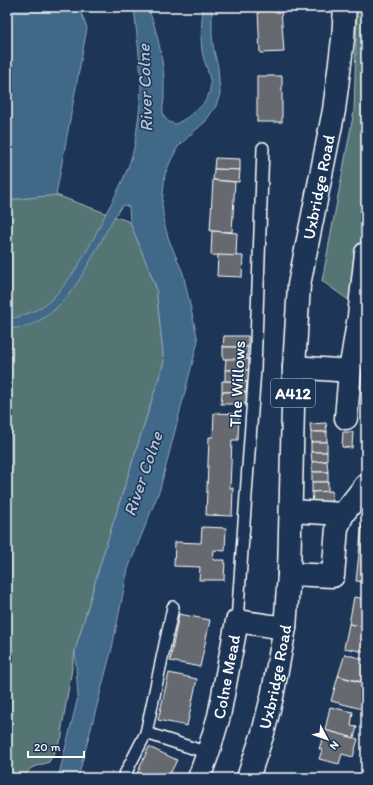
<svg xmlns="http://www.w3.org/2000/svg" width="373" height="785" viewBox="0 0 373 785" font-family="Itim,sans-serif">
<style>
.green{fill:#547575;stroke:#aababa}
.water{fill:#416889;stroke:#8da4b8}
.building{fill:#666a70;stroke:#fff}
.lines{fill:none;stroke-linecap:round;stroke-linejoin:round}
.lane-casing{stroke:#fff;stroke-width:14}
.street-casing{stroke:#fff;stroke-width:25}
.primary-casing{stroke:#fff;stroke-width:25}
.lane{stroke:#1d3557;stroke-width:11}
.street{stroke:#1d3557;stroke-width:22}
.primary{stroke:#1d3557;stroke-width:22}
.labels{text-anchor:middle;dominant-baseline:central;stroke-width:3;stroke-linejoin:round;paint-order:stroke}
.shield{fill:#1d3557;stroke:#bbc2cd;stroke-width:1}
.shield-label{font-size:16px;font-weight:bold;fill:#fff}
.street-label{font-size:17px;fill:#fff;stroke:#1d3557}
.water-label{font-size:18px;font-style:italic;fill:#b3c3d0;stroke:#1d3557}
</style>
<rect width="100%" height="100%" fill="#1d3557"/>
<filter id="ink" filterUnits="userSpaceOnUse"><feTurbulence type="fractalNoise" baseFrequency=".025" numOctaves="2"/><feDisplacementMap in="SourceGraphic" scale="8" xChannelSelector="R" yChannelSelector="G"/><feConvolveMatrix kernelMatrix="1 2 1 2 8 2 1 2 1" color-interpolation-filters="sRGB"/></filter>
<g filter="url(#ink)">
<g class="green">
<path d="M357,7H366V201L354,304L322,281L354,111Z"/>
<path d="M56,195L130,222L156,287L164,362L104,552L75,651L62,727V737L49,762L31,768L23,778H7V200Z"/>
</g>
<g class="water">
<path d="M7,7H79L87,28L56,195L7,200Z"/>
<path d="M134,7H148C157,32 162,52 164,79C164,85 164,91 164,97C164,102 162,108 163,113C165,120 169,123 176,124C195,113 216,100 209,75C207,67 203,59 202,51C200,37 202,21 203,7H212V36L214,51L218,67L220,94L216,106L205,122L190,135L178,147L171,160L165,174L162,204L164,223L169,240L183,273L198,341L160,489L128,569L112,648L78,778H58L78,697L75,651L104,552L164,362L156,287L130,222L129,207L124,205L121,207C94,246 77,307 28,326C22,328 14,328 7,329V319C22,317 40,310 51,300C76,275 91,244 106,213C118,191 130,168 135,143C138,122 141,100 141,80C140,55 136,31 134,7Z"/>
</g>
<g class="building">
<path d="M281,9L284,52L260,53L258,10Z"/>
<rect x="257" y="76" width="25" height="46"/>
<path d="M215,158L240,159V170L214,169Z"/>
<path d="M214,169L240,170L239,182L213,180Z"/>
<path d="M213,180L235,182L232,232L210,231Z"/>
<path d="M212,231L237,233L236,256L211,255Z"/>
<path d="M218,255L243,256L242,277L217,276Z"/>
<path d="M224,336H248V347H223Z"/>
<path d="M223,347H248L247,360L223,359Z"/>
<path d="M226,359H250V370H225Z"/>
<path d="M225,370H250V382L225,381Z"/>
<path d="M222,381L247,382L246,392H222Z"/>
<path d="M222,392H246V404H221Z"/>
<path d="M214,413L239,414L238,440H232L230,488H233L232,516L206,515L209,437H213Z"/>
<path d="M326,423L327,432H311L310,424Z"/>
<rect x="311" y="432" width="16" height="10"/>
<path d="M343,432H353L352,448L342,447Z"/>
<rect x="311" y="442" width="16" height="10"/>
<path d="M311,452H327V461L312,462Z"/>
<path d="M327,461L328,472H312V462Z"/>
<rect x="312" y="472" width="16" height="10"/>
<rect x="312" y="482" width="16" height="10"/>
<path d="M332,491L333,503L313,504L312,492Z"/>
<path d="M363,517H366V582L356,581Z"/>
<path d="M202,527L226,528L225,551L214,550L213,560H225L224,580H199L200,567L174,566L175,542L201,543Z"/>
<path d="M354,597L366,599V627L349,624Z"/>
<path d="M179,614L210,620L200,667L170,661Z"/>
<path d="M349,624L366,627V652L344,648Z"/>
<path d="M345,654L366,660V683L338,676Z"/>
<path d="M169,673L197,679L187,726L158,720Z"/>
<path d="M338,676L366,684V710L331,701Z"/>
<path d="M330,707L353,712L351,726L357,727L354,738L325,730Z"/>
<path d="M325,730L358,739L353,757L342,754L339,764L319,759L322,750L319,749Z"/>
<path d="M149,747L177,760L168,778H135Z"/>
</g>
<g class="lines">
<g class="lane-casing">
<g id="lane">
<path d="M237,621L255,369L263,148"/>
<path d="M146,733L208,753"/>
<path d="M123,778L146,733L173,607"/>
</g>
</g>
<g class="street-casing">
<g id="street">
<path d="M294,367L350,371L359,316L366,253"/>
<path d="M346,418L350,371"/>
<path d="M343,514L365,486"/>
<path d="M289,574L333,576L337,528L343,514L291,511"/>
<path id="s1" d="M199,778L208,753L219,716L237,621L285,628"/>
</g>
</g>
<g class="primary-casing">
<g id="primary">
<path id="s2" d="M248,778L263,733L272,697L285,628L289,574L294,367L299,285L334,110L343,39L345,7"/>
</g>
</g>
<use href="#lane" class="lane"/>
<use href="#street" class="street"/>
<use href="#primary" class="primary"/>
</g>
</g>
<g class="labels">
<rect class="shield" x="271" y="379" width="44" height="28" rx="3"/>
<g class="shield-label">
<text x="293" y="393">A412</text>
</g>
<g class="street-label">
<text stroke="none"><textPath href="#s2" startOffset="598">Uxbridge Road</textPath></text>
<text transform="translate(237 384) rotate(-87)">The Willows</text>
<text stroke="none"><textPath href="#s1" startOffset="105">Colne Mead</textPath></text>
<text stroke="none"><textPath href="#s2" startOffset="105">Uxbridge Road</textPath></text>
</g>
<g class="water-label">
<text transform="translate(145 88) rotate(-92)">River Colne</text>
<text transform="translate(143 474) rotate(-71)">River Colne</text>
</g>
</g>
<rect width="373" height="785" fill="none" stroke="#1d3557" stroke-width="24"/>
<rect x="12" y="12" width="349" height="761" fill="none" stroke="#fff" stroke-width="1.5" filter="url(#ink)"/>
<g transform="translate(327 739) rotate(131)" stroke="#1d3557" stroke-width="3" paint-order="stroke">
<path d="M0-3L7 15L0 10L-7 15Z" fill="#ffffff"/>
<text y="-6" font-size="11" font-weight="bold" text-anchor="middle" fill="#ffffff">N</text>
</g>
<path d="M28 751v6h56v-6" fill="none" stroke="#ffffff" stroke-width="2"/>
<text x="34" y="751" font-size="12" fill="#ffffff" stroke="#1d3557" stroke-width="3" paint-order="stroke">20 m</text>
</svg>
